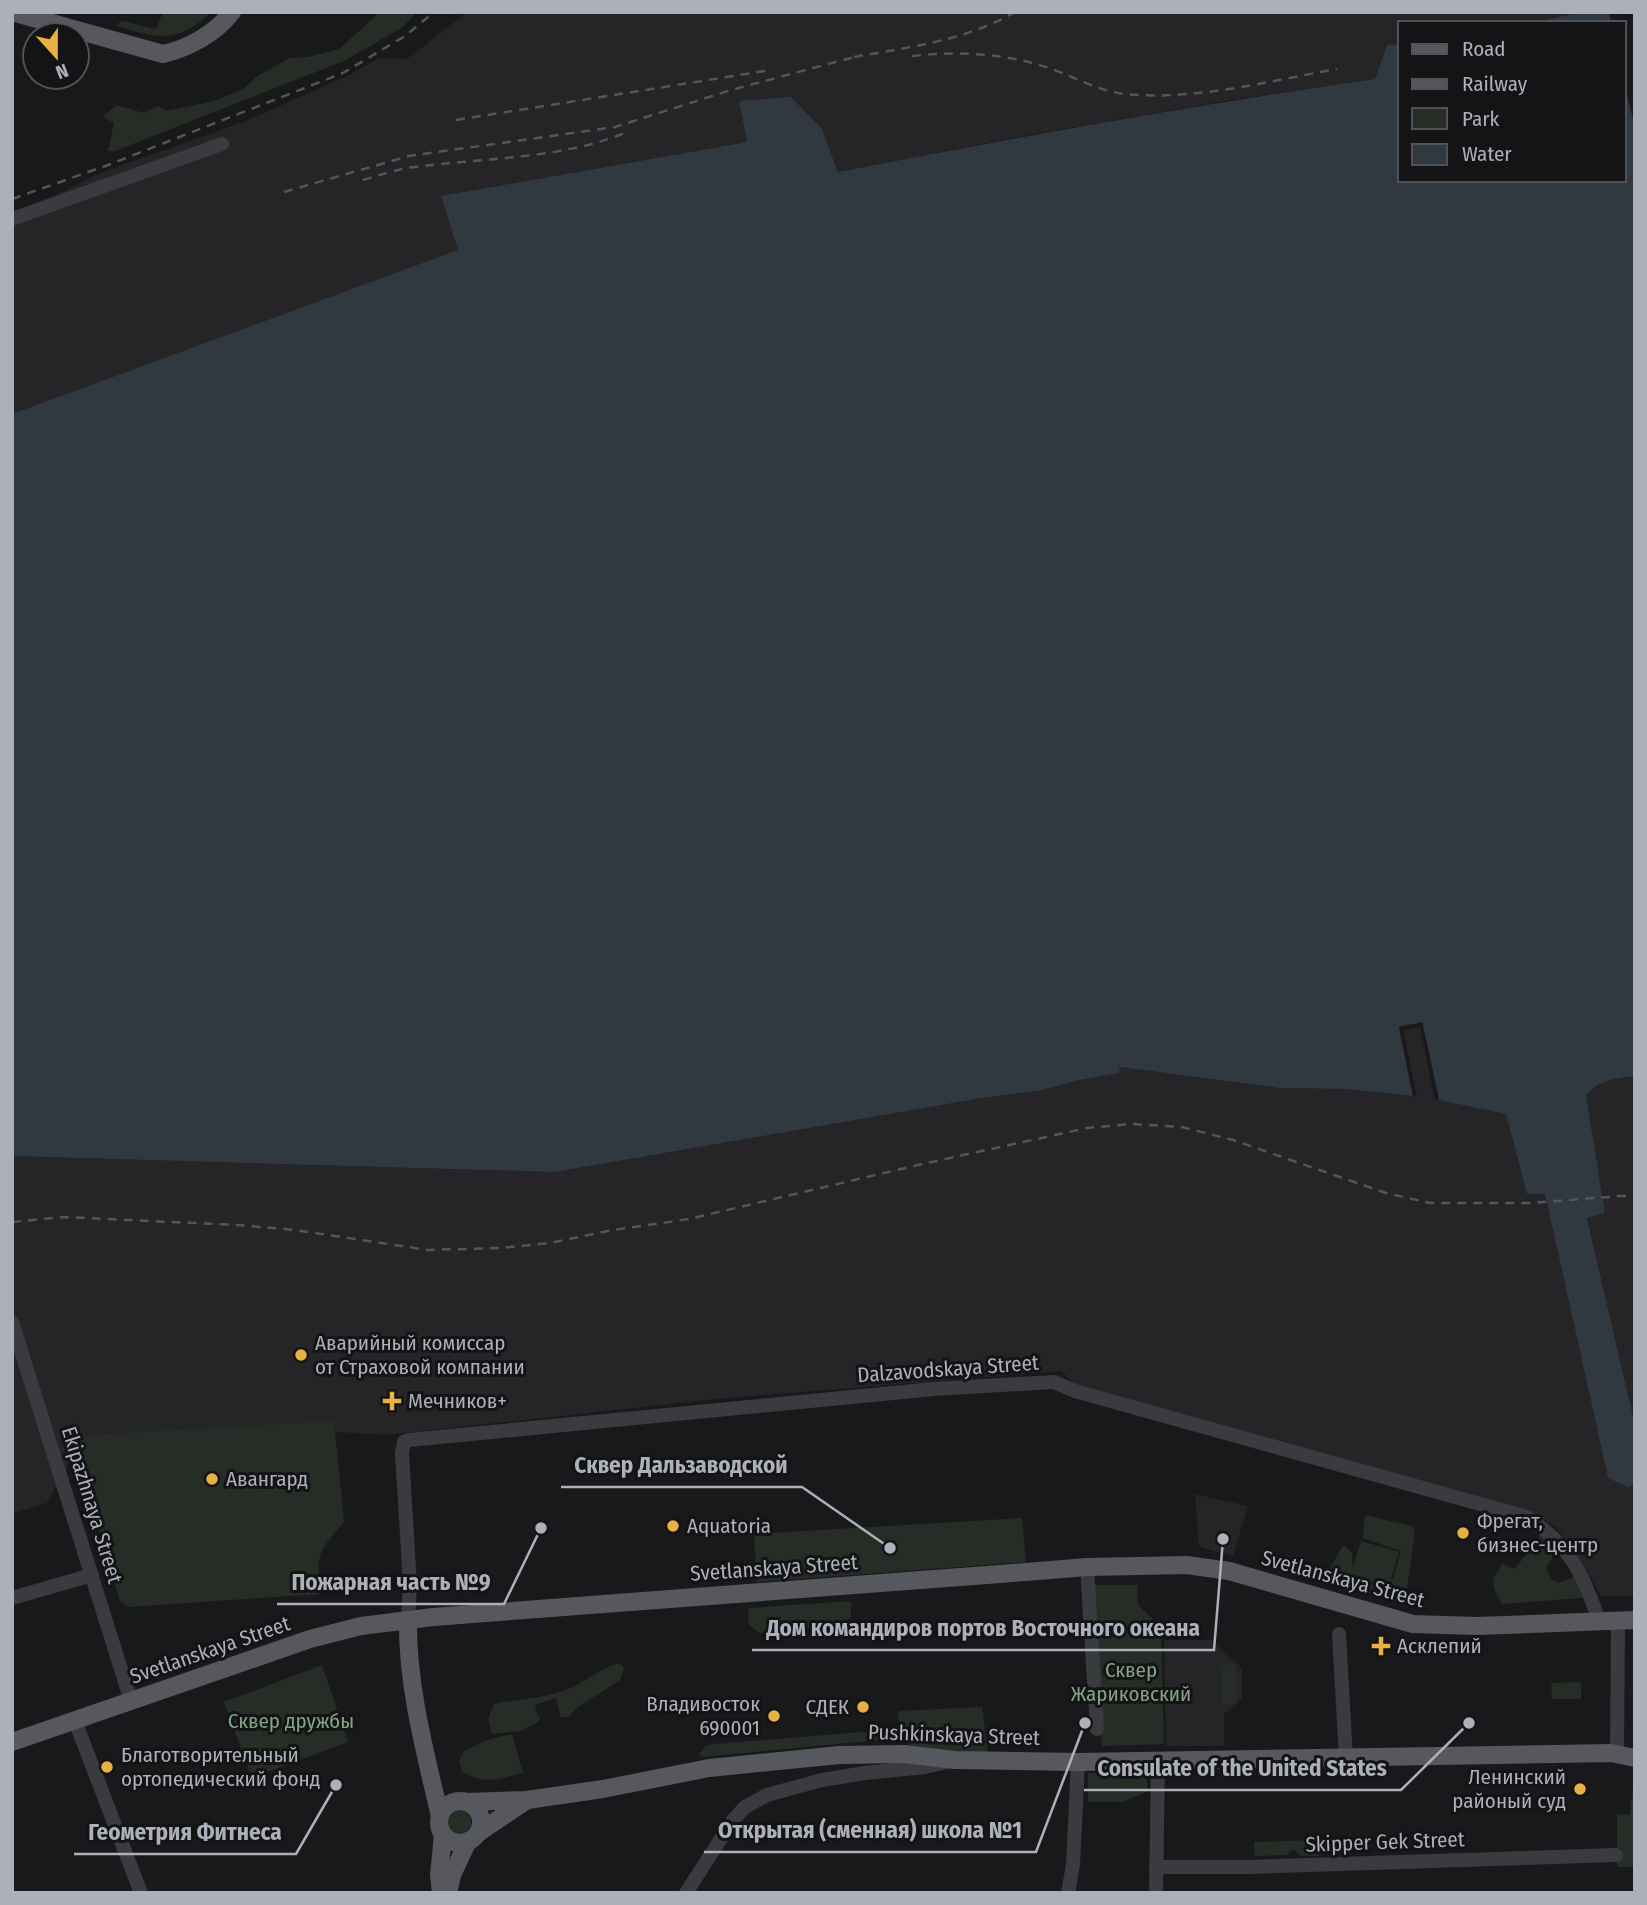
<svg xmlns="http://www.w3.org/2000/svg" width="1647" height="1905" viewBox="0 0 1647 1905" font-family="'Fira Sans Condensed',sans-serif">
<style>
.built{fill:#252528}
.green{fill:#252d26}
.water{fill:#313940}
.pier{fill:#19191b}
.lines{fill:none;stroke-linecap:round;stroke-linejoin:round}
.minor{stroke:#3a3b3f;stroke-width:14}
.major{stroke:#56585e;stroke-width:18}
.rail{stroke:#53555a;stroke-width:2.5;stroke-dasharray:9 7;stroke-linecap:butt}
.poi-dot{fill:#e8b144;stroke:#141416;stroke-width:2.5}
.labels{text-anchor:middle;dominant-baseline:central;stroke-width:6;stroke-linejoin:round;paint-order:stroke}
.poi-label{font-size:21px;fill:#acb0b9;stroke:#141416;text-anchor:start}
.street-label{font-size:21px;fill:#acb0b9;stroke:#141416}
.park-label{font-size:21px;fill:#84a386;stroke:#141416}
.leader{fill:none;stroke:#acb0b9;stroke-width:2.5}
.callout-dot{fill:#acb0b9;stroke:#141416;stroke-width:2.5}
.callout-label{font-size:23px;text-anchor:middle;font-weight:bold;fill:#acb0b9;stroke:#141416;stroke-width:6;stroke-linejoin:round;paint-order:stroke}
</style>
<rect width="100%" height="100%" fill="#19191b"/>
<g class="built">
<path d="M467,12H1581L1532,23H1400V44L1387,45L1375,79L1231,100L1024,136L838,172L822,129L739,102L747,142L441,196L459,250L12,414V217L100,173L246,121L349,75L379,58L407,59Z"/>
<path d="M1422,1023L1506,1114L1527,1194H1545L1608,1478L1628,1488L1635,1479V1596H1601L1581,1561L1556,1527L1528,1512L1278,1440L1080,1392L1062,1371L716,1399L386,1435L253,1427L84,1436L47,1503L12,1514V1156L555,1172L982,1098L1042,1090L1080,1080L1118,1073L1120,1067L1279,1088L1346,1089L1413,1096L1399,1027Z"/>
<path d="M1635,1076V1425L1587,1217L1605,1213L1586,1095L1592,1088L1612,1078Z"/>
<path d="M1195,1494L1248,1506L1233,1556L1199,1547Z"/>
<path d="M1164,1640H1211L1242,1668V1700L1224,1714V1746H1166Z"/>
</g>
<g class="green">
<path d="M163,12H211C179,44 158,38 119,27L117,24L122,21L156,29Z"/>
<path d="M380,12H414V15L403,27L344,61L115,151H108L114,123L103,117L116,105L144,113L158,106L166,111L214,101L242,90L257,76L290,58L308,57L339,49Z"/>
<path d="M334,1421L344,1522C317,1554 317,1551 320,1594L129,1607L120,1601L72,1436Z"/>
<path d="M1365,1515L1412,1526L1415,1531L1405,1604L1323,1581L1342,1547L1345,1546L1352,1553L1353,1567L1361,1541L1399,1552L1391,1579H1393L1401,1551L1363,1538Z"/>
<path d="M1022,1518L1026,1562L757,1582L754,1534Z"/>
<path d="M1542,1533L1554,1543L1549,1549L1553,1557L1546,1568L1552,1580L1559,1583L1576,1575L1584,1592L1582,1598L1502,1604C1492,1585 1488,1582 1503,1564L1515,1569Z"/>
<path d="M1094,1585H1137L1138,1605L1161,1627L1164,1744L1102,1746Z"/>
<path d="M851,1601V1617L838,1626L759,1633L749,1625L748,1608Z"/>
<path d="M620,1663L624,1668L620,1680L578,1707L568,1717H561L556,1698L535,1705L537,1714L540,1718L538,1722L520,1731L492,1734L488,1719L494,1704C519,1699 548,1698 571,1688C587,1681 603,1666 620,1663Z"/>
<path d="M1236,1664L1237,1704H1222L1221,1665Z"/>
<path d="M322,1665L348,1742L252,1778L224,1702Z"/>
<path d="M1581,1682V1699H1552L1551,1683Z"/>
<path d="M982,1707L988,1753L915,1748C899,1740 899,1727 898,1711Z"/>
<path d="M862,1732L879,1735V1740L703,1757L699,1754L706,1746L715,1744Z"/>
<path d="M512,1734L523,1773C501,1778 482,1786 462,1771L459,1761L464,1751L487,1740Z"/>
<path d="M1088,1773H1147V1792L1122,1802H1088Z"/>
<path d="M1634,1774L1635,1867H1617V1815L1630,1814Z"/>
<circle cx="458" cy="1822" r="13"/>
<path d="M1320,1840L1321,1856H1301L1293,1849L1286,1855L1255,1856L1254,1842Z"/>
</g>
<path class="water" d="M1581,12H1614L1635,30V1076C1616,1078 1599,1080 1586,1095L1605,1213L1587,1218L1635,1425V1479L1629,1488L1608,1478L1545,1194H1527L1506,1114L1439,1100L1422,1023L1399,1028L1413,1096L1346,1089L1279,1088L1120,1067L1119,1073L1080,1080L1042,1090L982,1098L555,1172L12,1156V414L458,250L441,196L747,142L739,101L791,97L822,129L838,172C1017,137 1195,105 1375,79L1387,45L1400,44V180H1624V23H1532Z"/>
<g class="pier">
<path d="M1609,12H1614L1635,30V128L1624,82V23H1611Z"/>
<path d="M1422,1022L1428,1048L1439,1100H1435L1420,1027L1403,1030L1417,1097L1413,1096L1399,1027Z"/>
</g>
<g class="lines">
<g class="minor">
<path d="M12,219L222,144"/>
<path d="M12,1322L131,1701"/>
<path d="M1087,1567L1097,1729"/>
<path d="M12,1598L92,1575"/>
<path d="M408,1620L410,1585L402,1453L404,1442L409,1440L934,1389L1054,1382L1075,1391L1527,1517C1569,1545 1584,1574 1599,1622"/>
<path d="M1339,1634L1346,1758"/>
<path d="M75,1721L141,1893"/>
<path d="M1617,1754L1618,1621"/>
<path d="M1156,1867H1249L1616,1855"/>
<path d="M686,1893L733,1820L745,1807L767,1795L822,1780L865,1773L925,1767L946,1762"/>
<path d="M1068,1893L1073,1865L1078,1762"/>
<path d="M1156,1893L1158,1761"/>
</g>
<g class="major">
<path d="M12,12L163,54C189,48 216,33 232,12"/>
<path d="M408,1620C407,1685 425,1752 440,1816"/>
<path d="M12,1742L310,1639L361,1626L433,1617L1000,1574L1087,1567L1187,1565L1229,1571L1413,1624L1477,1626L1635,1620"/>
<circle cx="460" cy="1822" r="21"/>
<path d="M466,1802L527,1800L603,1789L709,1768L839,1755L904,1754L955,1760L1078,1762L1611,1753L1635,1758"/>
<path d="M478,1833L527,1800"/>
<path d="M441,1893L439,1875L443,1835"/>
<path d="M448,1893L452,1875L468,1841"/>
</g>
<g class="rail">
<path d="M912,56C959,51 1004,53 1049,68C1074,77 1099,91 1125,94C1195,101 1268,81 1337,69"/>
<path d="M854,57C909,47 965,41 1015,12"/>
<path d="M456,120L771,70"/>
<path d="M363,180C380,175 397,169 415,167C482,158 564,159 627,132"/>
<path d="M284,192L409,156L615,127L731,90L862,55"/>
<path d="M12,199L108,165L343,73L405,36L434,12"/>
<path d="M12,1222L63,1217L238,1225L295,1230L428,1250L501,1248L550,1243L613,1230L689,1219L918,1165L1087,1128L1131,1124L1182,1127L1233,1140L1386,1193L1430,1203H1529L1635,1195"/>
</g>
</g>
<g class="poi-dot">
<circle cx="301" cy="1355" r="7"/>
<path d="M388.5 1390.5h7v7h7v7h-7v7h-7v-7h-7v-7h7z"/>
<circle cx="212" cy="1479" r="7"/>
<circle cx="673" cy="1526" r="7"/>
<circle cx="1463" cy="1533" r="7"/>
<path d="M1377.5 1635.5h7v7h7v7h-7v7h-7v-7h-7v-7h7z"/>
<circle cx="863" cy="1707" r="7"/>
<circle cx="774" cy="1716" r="7"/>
<circle cx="107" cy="1767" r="7"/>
<circle cx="1580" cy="1789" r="7"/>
</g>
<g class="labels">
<g class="poi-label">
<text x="315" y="1343">Аварийный комиссар<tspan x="315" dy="24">от Страховой компании</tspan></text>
<text x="408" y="1401">Мечников+</text>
<text x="226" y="1479">Авангард</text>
<text x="1477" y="1521">Фрегат,<tspan x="1477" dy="24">бизнес-центр</tspan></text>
<text x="687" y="1526">Aquatoria</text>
<text x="1397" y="1646">Асклепий</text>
<text x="760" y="1704" text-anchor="end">Владивосток<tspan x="760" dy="24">690001</tspan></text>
<text x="849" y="1707" text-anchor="end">СДЕК</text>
<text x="121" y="1755">Благотворительный<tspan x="121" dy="24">ортопедический фонд</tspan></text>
<text x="1566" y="1777" text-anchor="end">Ленинский<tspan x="1566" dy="24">районый суд</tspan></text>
</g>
<g class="street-label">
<text transform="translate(948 1369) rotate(-4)">Dalzavodskaya Street</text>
<text transform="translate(92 1505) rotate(73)">Ekipazhnaya Street</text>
<text transform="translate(774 1568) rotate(-4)">Svetlanskaya Street</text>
<text transform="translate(1343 1579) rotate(15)">Svetlanskaya Street</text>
<text transform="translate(210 1650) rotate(-19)">Svetlanskaya Street</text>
<text transform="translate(954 1735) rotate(2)">Pushkinskaya Street</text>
<text transform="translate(1385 1842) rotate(-2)">Skipper Gek Street</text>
</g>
<g class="park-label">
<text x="1131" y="1670">Сквер<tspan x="1131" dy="24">Жариковский</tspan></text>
<text x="291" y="1721">Сквер дружбы</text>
</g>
</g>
<path class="leader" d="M890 1548L802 1487H561M541 1528L504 1604H277M1223 1539L1214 1650H752M1469 1723L1401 1790H1084M1085 1723L1036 1852H704M336 1785L296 1854H74"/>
<g class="callout-dot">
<circle cx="890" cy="1548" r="7"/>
<circle cx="541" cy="1528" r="7"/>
<circle cx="1223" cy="1539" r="7"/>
<circle cx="1469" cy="1723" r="7"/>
<circle cx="1085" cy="1723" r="7"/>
<circle cx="336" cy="1785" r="7"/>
</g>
<g class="callout-label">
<text x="681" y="1473">Сквер Дальзаводской</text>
<text x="391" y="1590">Пожарная часть №9</text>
<text x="983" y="1636">Дом командиров портов Восточного океана</text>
<text x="1242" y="1776">Consulate of the United States</text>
<text x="870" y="1838">Открытая (сменная) школа №1</text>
<text x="185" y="1840">Геометрия Фитнеса</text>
</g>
<rect width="1647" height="1905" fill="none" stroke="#acb0b9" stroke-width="28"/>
<rect x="1398" y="21" width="228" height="161" fill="#141416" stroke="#515257" stroke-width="2"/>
<rect x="1412" y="44" width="35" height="10" fill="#56585e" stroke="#515257" stroke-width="2"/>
<text x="1462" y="56" font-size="21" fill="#acb0b9">Road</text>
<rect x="1412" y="79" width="35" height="10" fill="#53555a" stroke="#515257" stroke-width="2"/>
<text x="1462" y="91" font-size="21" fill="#acb0b9">Railway</text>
<rect x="1412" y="108" width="35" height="21" fill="#252d26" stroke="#515257" stroke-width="2"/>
<text x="1462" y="126" font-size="21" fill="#acb0b9">Park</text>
<rect x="1412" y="144" width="35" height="21" fill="#313940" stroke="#515257" stroke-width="2"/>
<text x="1462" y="161" font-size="21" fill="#acb0b9">Water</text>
<g transform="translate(56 56) rotate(159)"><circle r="33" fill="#141416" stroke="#515257" stroke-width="2"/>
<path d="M0-5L12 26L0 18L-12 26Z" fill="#e8b144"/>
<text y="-10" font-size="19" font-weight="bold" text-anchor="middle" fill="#acb0b9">N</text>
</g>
</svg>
